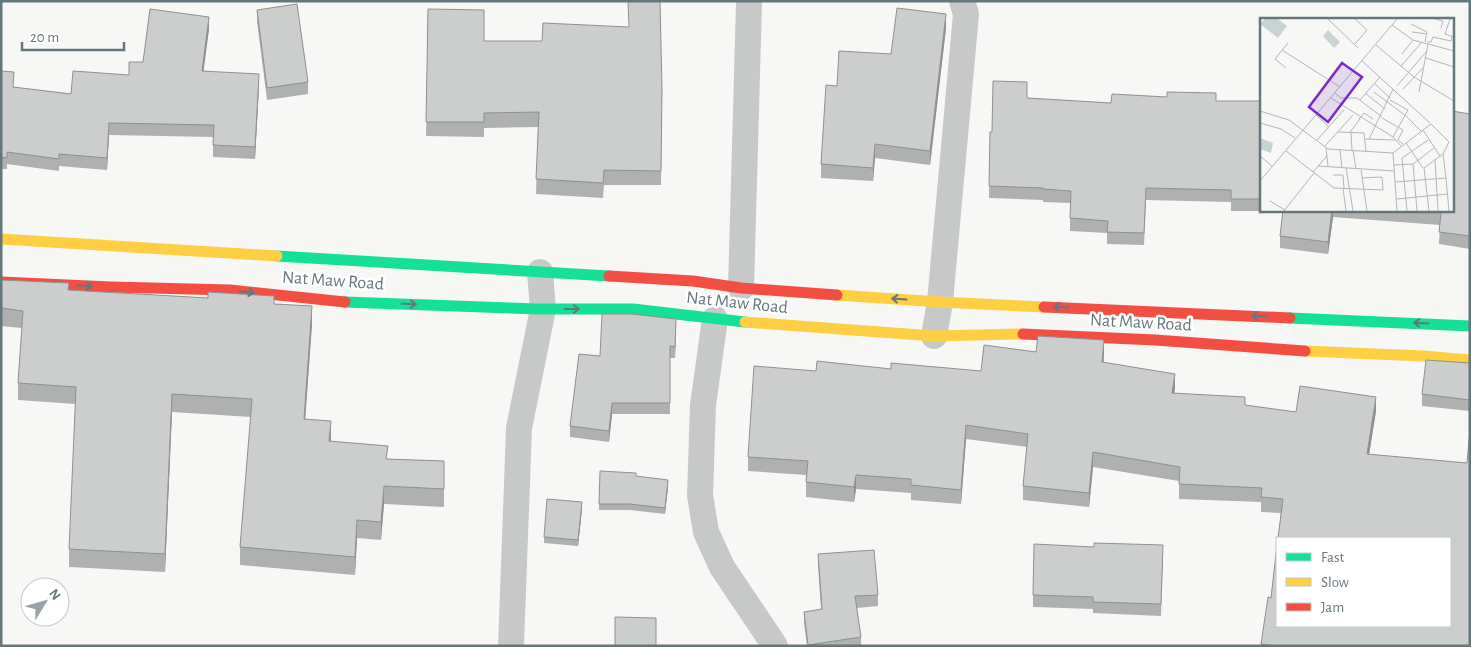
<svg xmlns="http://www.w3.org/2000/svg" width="1471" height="647" viewBox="0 0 1471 647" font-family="'Alegreya Sans',sans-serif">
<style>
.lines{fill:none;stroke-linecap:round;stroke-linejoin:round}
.street{stroke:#c7c9c9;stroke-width:26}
.fast{stroke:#16e098;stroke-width:11}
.slow{stroke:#ffcf43;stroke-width:11}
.jam{stroke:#f24e42;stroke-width:11}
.wall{fill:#afb1b1}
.shaded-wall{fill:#8f9090}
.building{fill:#cccece;stroke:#8f9090}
.oneway{stroke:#65777d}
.labels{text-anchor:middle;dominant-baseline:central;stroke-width:5;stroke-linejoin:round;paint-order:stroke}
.street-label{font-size:18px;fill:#65777d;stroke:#fff}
.inset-road{fill:none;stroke:#b0b8bb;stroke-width:1}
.view{fill:#7b2cbf;fill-opacity:0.15;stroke:#7b2cbf;stroke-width:2.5}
.inset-edge{fill:none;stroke:#65777d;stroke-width:2.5}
</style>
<rect width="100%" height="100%" fill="#f7f7f6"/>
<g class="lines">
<g class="street">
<path d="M741,288L749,3"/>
<path d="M715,319L703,405L700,495L706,532L722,567L775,646"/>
<path d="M934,336L940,302L966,14L962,1"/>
<path d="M511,646L519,428L543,309L540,272"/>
</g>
<g class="fast">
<path d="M277,256L609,276"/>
<path d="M345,302L538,309H633L745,322"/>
<path d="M1290,318L1470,326"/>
</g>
<g class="slow">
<path d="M1,239L277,256"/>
<path d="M837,295L940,302L1044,307"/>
<path d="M745,322L934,336L1023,334"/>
<path d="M1305,351L1423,356L1470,360"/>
</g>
<g class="jam">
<path d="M609,276L693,281L741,288L837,295"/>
<path d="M1,282L111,287L230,290L345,302"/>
<path d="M1044,307L1290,318"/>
<path d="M1023,334L1155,340L1305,351"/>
</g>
</g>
<g class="wall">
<path d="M428,9L484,41L662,89L661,185H604L603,198L536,194L538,127L484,128V137L426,136Z"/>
<path d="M257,10L308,82V94L267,100L257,22Z"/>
<path d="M946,28L930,165L875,158L873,181L821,178V164L837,86L891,54Z"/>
<path d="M209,29L203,71L259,86L255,159L213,157V137L109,135L107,170L59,166V171L7,164V169H1V71L14,87L71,94L129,75L143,62Z"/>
<path d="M1027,98L1111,103L1216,101H1261V210H1452L1470,114V249L1439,244L1440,225L1333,217L1328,254L1280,248V236L1283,211H1231V202L1146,200L1144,245L1107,244V233L1070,231V203L1043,202V200L989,198L990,132H992Z"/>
<path d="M1,280L69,290L274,304L312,324L305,419L331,441L388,459L444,461V507L384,504L381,540L357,538L355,575L240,565V547L251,417L172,412L165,572L69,567V549L76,404L18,400V383L22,328L1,326Z"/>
<path d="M676,330L675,358H670V414H612L609,442L570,437V426L600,356Z"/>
<path d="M1036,352L1104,354V362L1175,388L1174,393L1245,405L1296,412L1376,411L1369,454L1470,646H1261L1271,598L1281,513L1261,512V502L1179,499V481L1093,467L1089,507L1023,500V486L1027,447L966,439L961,504L911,500V493L856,489L854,502L806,497V475L748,471V457L816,371L891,369L981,371Z"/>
<path d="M1470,363V411L1422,406V394Z"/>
<path d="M636,476L668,487L665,514L630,510H599V504Z"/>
<path d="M582,509L578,546L544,543V537Z"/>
<path d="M1094,547L1163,557L1161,616L1093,613V609L1033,607V595Z"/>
<path d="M818,554L878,595V606L857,608L861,637V646H807L804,623V612L821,609L818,566Z"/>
</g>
<g class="shaded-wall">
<path d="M946,14V28L930,165V151Z"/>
<path d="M209,17V29L202,83V71Z"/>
<path d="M259,74V86L255,159V147Z"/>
<path d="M109,123V135L107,170V158Z"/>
<path d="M875,144V158L873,181V168Z"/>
<path d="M1332,210H1333V217L1328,254V242Z"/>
<path d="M312,306V324L304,436V419Z"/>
<path d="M676,319V330L675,358V347Z"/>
<path d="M1104,340V354L1102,376V362Z"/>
<path d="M1175,374V388L1172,408V393Z"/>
<path d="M172,394V412L165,572V554Z"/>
<path d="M1376,397V411L1367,468V454Z"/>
<path d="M612,403V414L609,442V431Z"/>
<path d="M331,421V439L329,458V441Z"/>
<path d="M966,425V439L961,504V490Z"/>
<path d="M1093,452V467L1089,507V493Z"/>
<path d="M856,475V489L854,502V487Z"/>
<path d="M668,480V487L665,514V508Z"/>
<path d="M384,486V504L381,540V522Z"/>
<path d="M582,502V509L578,546V540Z"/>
<path d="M357,520V538L355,575V557Z"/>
</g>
<g class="building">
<path d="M628,1H660L662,89L661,171L604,170L603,183L536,179L539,112L484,113V122H426L428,9L484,10V41H542L543,23L629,27Z"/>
<path d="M297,4L308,82L267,88L257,10Z"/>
<path d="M897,8L946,14L930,151L875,144L873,168L821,164L826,85L837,86L839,51L891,54Z"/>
<path d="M150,9L209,17L202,71L259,74L255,147L213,145L214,125L109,123L107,158L59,154V159L7,152V158L1,157V71L14,72L13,87L71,94L73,71L129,75V62H143Z"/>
<path d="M993,81L1027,82V98L1111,103L1112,94L1167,97V92L1216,93V101H1261V199H1231V190L1146,188L1144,233L1107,232L1108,221L1070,218L1071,191L1043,189V188L989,186L990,132H992Z"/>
<path d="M1452,111L1470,114V236L1439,232L1441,213L1405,210H1452Z"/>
<path d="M1283,210H1332L1328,242L1280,236Z"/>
<path d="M1,280L69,283L68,290L208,298V292L274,296V304L312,306L304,419L331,421L329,441L388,446L386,459L444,461V489L384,486L381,522L357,520L355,557L240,547L252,399L172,394L165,554L69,549L76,387L18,383L23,311L1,308Z"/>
<path d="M602,314H632L676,319L675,347L670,346V403H612L609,431L570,426L579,354L600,356Z"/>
<path d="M1038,336L1104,340L1102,362L1175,374L1172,393L1245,397V405L1296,412L1300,386L1376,397L1367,454L1467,463L1470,429V646H1276L1261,644L1268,597L1271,598L1277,545V626H1450V538H1278L1283,499L1261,497L1262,488L1179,484L1180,467L1093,452L1089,493L1023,486L1028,434L966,425L961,490L911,485V479L856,475L854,487L806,482L808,461L748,457L754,366L816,371L817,361L891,369V363L981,371L984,345L1036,352Z"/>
<path d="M1426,360L1470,363V400L1422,394Z"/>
<path d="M600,471L636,473V476L668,480L665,508L630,504H599Z"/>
<path d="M547,499L582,502L578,540L544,537Z"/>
<path d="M1094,543L1163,545L1161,604L1093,602V597L1033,595L1034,544L1094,547Z"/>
<path d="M874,550L878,595L855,596L861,637L808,645L804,612L822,609L818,554Z"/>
<path d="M615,617L656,618V646H615Z"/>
</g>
<defs><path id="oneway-shaft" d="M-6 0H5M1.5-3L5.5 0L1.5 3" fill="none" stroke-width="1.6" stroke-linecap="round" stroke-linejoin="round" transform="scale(1.25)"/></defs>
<g class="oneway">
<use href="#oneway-shaft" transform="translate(85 286) rotate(3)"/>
<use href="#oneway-shaft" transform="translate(247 292) rotate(6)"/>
<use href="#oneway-shaft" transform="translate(899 299) rotate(-176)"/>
<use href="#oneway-shaft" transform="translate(409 304) rotate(2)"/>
<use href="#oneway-shaft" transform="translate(1061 307) rotate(-177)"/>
<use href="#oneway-shaft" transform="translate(572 309)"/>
<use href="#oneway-shaft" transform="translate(1259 316) rotate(-177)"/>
<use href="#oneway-shaft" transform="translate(1421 323) rotate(-177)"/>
</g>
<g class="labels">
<g class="street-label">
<text transform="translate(333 281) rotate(4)">Nat Maw Road</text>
<text transform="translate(737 303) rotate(6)">Nat Maw Road</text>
<text transform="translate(1141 323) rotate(3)">Nat Maw Road</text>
</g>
</g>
<g transform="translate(1260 18)">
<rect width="194" height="194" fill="#f7f7f6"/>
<path d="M5,1H18L27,8L18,20L0,6ZM68,12L80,24L74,30L63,18ZM0,120L13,125L11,135L0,131Z" fill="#c8d3d3"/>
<path class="inset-road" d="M68,1L98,30M175,1L183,3L181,10M190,1L185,16L194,19M151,6L167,14L165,24M132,7L153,22L194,33M152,14L167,16M167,24H171L173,19L191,23L192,18M95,26L107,12L95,1M116,27L154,59L194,83M22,32L80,69M142,36L153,22M166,40L194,49M102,43L170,105M141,48L162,24M26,50L15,41L28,25M115,66L130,80M137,68L166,34M143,71L163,50M114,74L146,98L161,113M159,74L168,26M75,75L81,80H97L122,99M105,75L125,91M71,80L133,119L141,128M100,82L120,59M130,82L148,92L133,119M0,93L29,102L68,131L133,135M56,97L69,109M122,100L143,112L138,122L143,126M99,101L104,95L113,101M0,105L21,111L35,120M163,112L180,138M78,114L104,115L106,133M90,114L100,101M91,114L92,132M105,121L135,122M109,121L133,71M57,122L84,92M146,125L163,150M64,129L93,97M66,130L68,148M80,132L82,150M93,132L96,151M26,133L74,170L123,172L122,159L102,160M0,138L12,148M175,141L178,193M153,146L157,193M134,147L153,146L174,130M58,148L134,153M86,150L93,193M101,152L107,193M53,154L67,138M73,157H83L84,170M0,163L137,1M135,164L186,160L189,193M83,170L86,193M137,181L187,176M10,183L25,192M24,193L54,155M137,193L133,135L171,106L189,124L183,136L186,160M147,193L142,140L168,122M169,193L164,150L183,136"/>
<path class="view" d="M82,45L102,59L68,104L49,89Z"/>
<rect width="194" height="194" class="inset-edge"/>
</g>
<rect width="1471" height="647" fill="none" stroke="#65777d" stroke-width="5"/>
<rect x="1276" y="537" width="175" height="90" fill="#ffffff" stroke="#c1c9cb"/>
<rect x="1286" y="553" width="25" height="8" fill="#16e098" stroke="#c1c9cb"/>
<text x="1321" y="562" font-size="15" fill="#65777d">Fast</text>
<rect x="1286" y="578" width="25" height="8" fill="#ffcf43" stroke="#c1c9cb"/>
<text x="1321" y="587" font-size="15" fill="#65777d">Slow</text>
<rect x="1286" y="603" width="25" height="8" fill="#f24e42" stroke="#c1c9cb"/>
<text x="1321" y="612" font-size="15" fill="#65777d">Jam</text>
<g transform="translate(45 602) rotate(53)"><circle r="24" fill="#ffffff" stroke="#c1c9cb"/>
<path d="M0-4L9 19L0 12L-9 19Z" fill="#98a4a7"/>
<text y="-8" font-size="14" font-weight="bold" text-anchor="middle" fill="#65777d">N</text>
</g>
<path d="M22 42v8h102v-8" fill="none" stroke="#65777d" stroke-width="2.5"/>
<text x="30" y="42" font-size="15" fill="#65777d" stroke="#ffffff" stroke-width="4" paint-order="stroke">20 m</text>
</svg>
